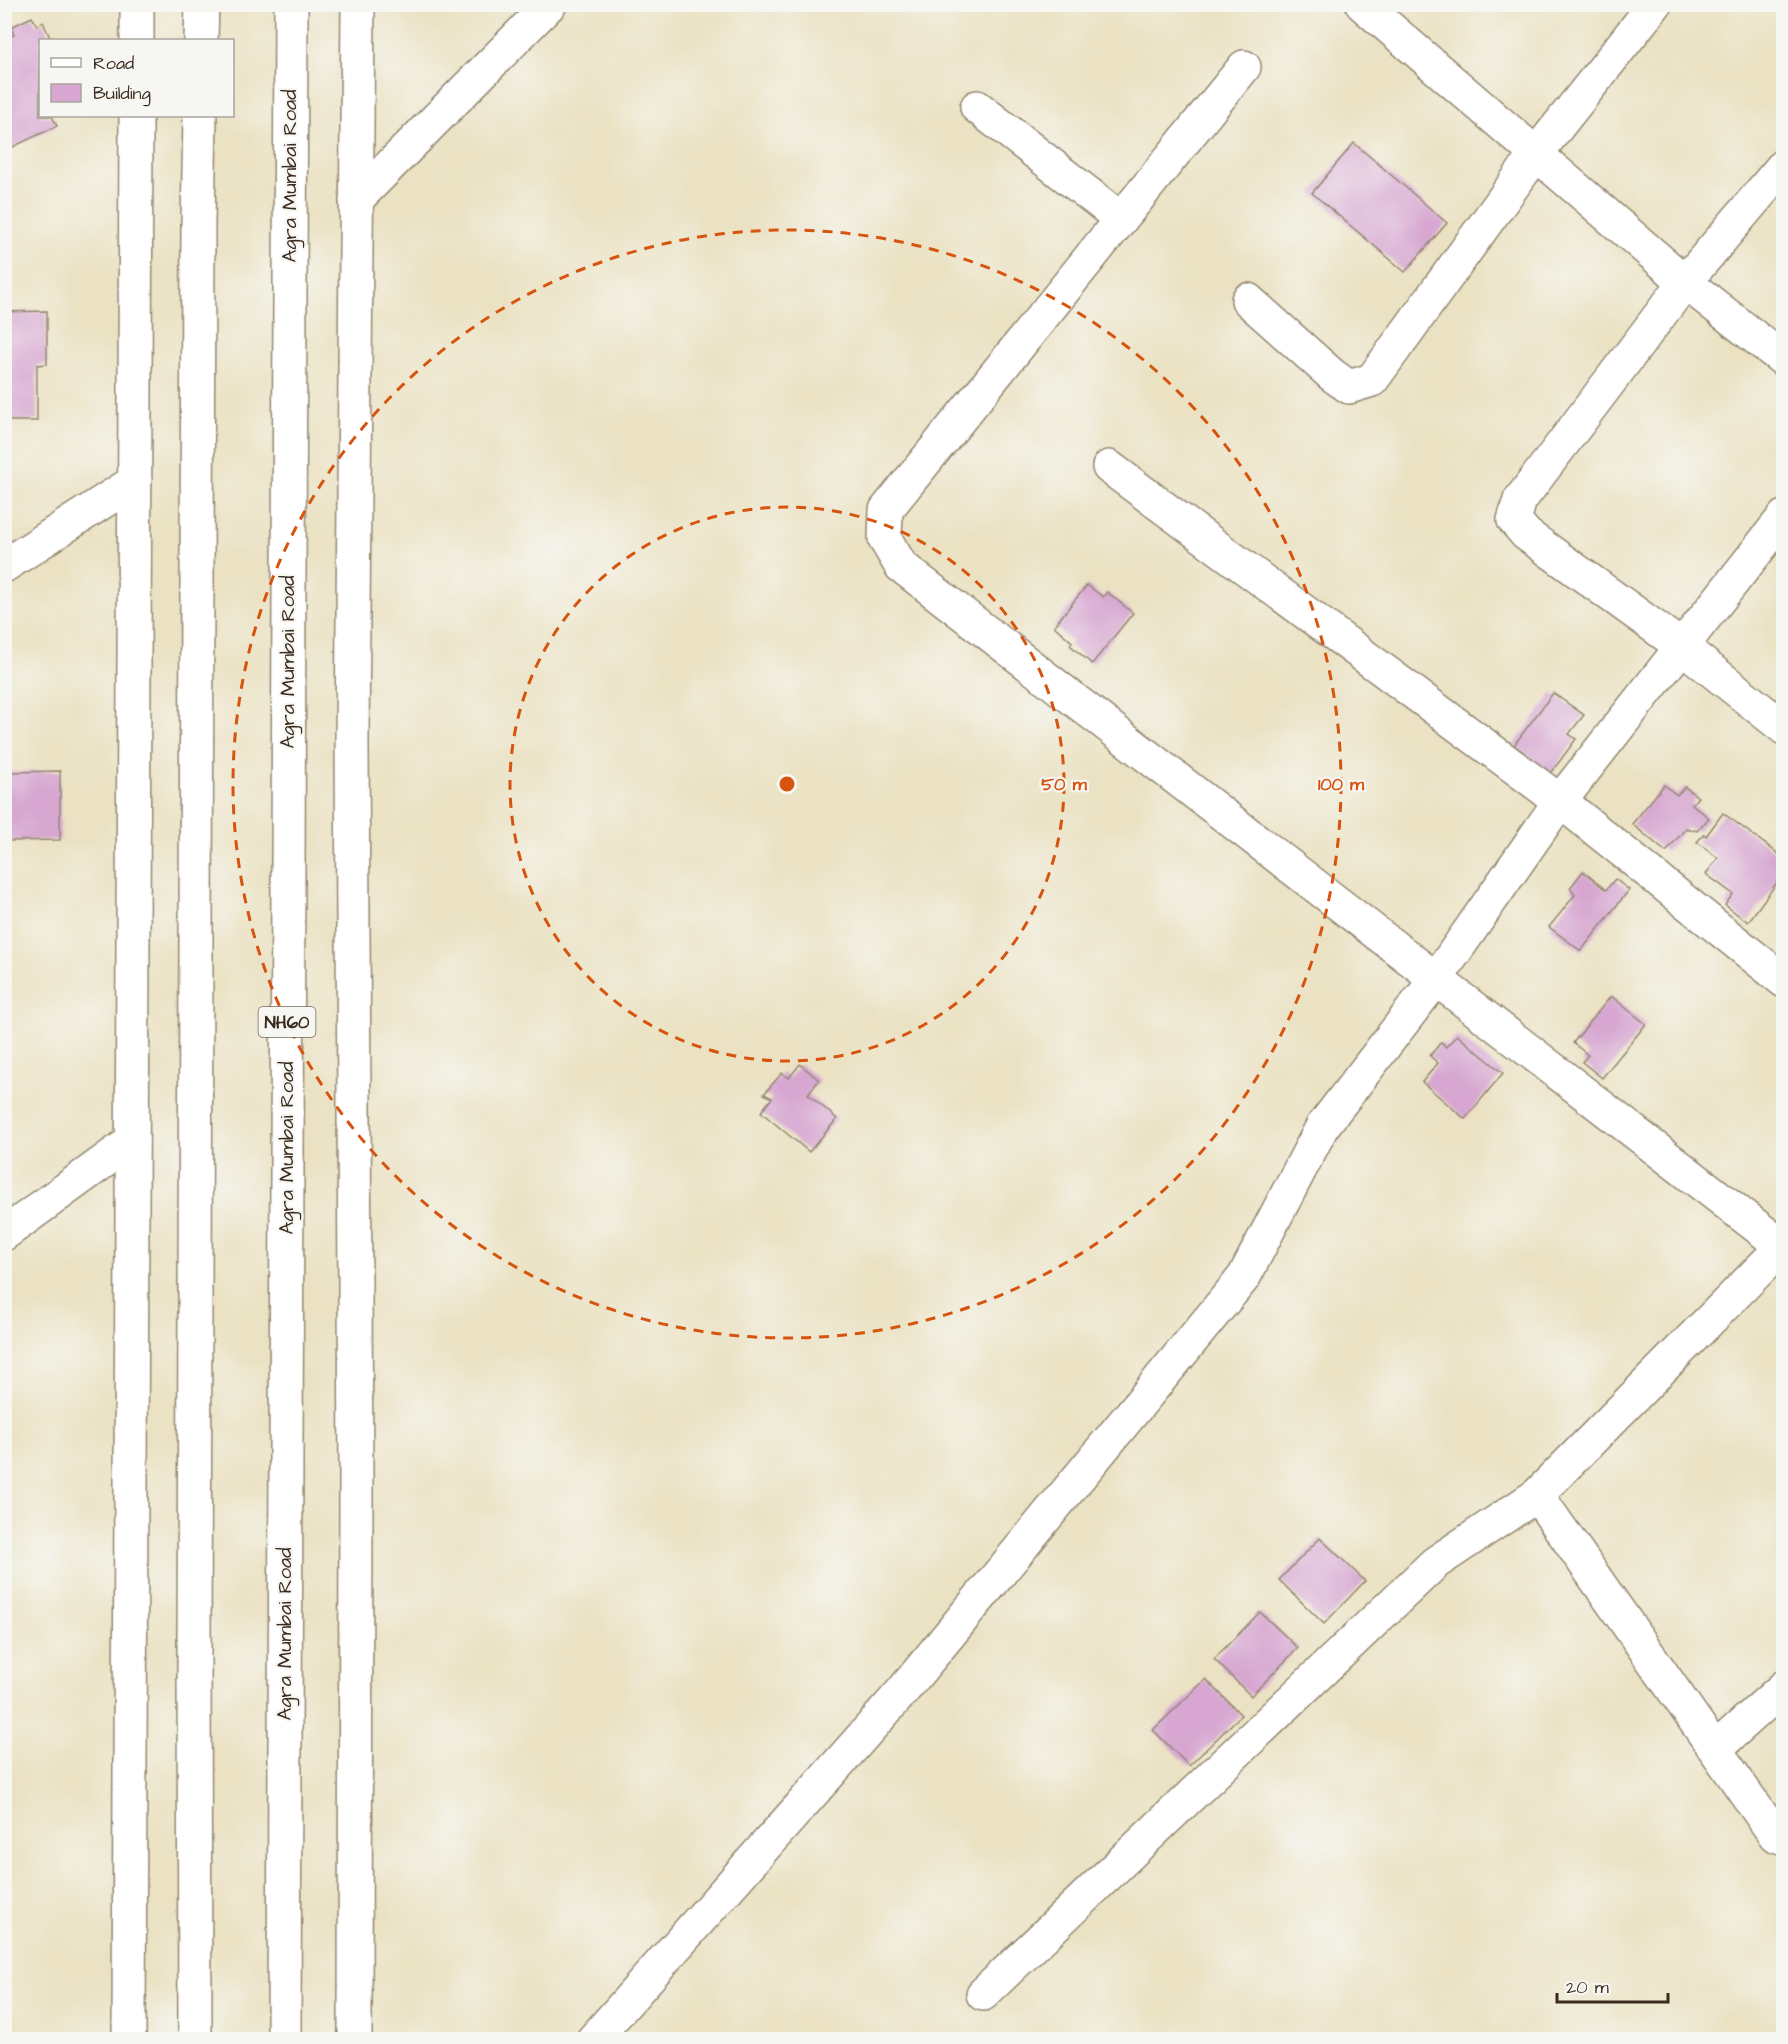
<svg xmlns="http://www.w3.org/2000/svg" width="1788" height="2044" viewBox="0 0 1788 2044" font-family="'Architects Daughter',sans-serif">
<style>
.building{fill:#d7a7d2}
.lines{fill:none;stroke-linecap:round;stroke-linejoin:round}
.street-casing{stroke:#938670;stroke-width:36}
.secondary-casing{stroke:#938670;stroke-width:36}
.highway-casing{stroke:#938670;stroke-width:36}
.street{stroke:#fff;stroke-width:33}
.secondary{stroke:#fff;stroke-width:33}
.highway{stroke:#fff;stroke-width:33}
.ring{fill:none;stroke:#d7540e;stroke-width:3;stroke-dasharray:10 8}
.labels{text-anchor:middle;dominant-baseline:central;stroke-width:4.5;stroke-linejoin:round;paint-order:stroke}
.shield{fill:#f6f6f2;stroke:#73675e;stroke-width:1.5}
.shield-label{font-size:18px;font-weight:bold;fill:#3b2a1e}
.street-label{font-size:20px;fill:#3b2a1e;stroke:#f6f6f2}
.centre{fill:#d7540e;stroke:#f6f6f2;stroke-width:3}
.ring-label{font-size:18px;text-anchor:middle;font-weight:bold;fill:#d7540e;stroke:#f6f6f2;stroke-width:4.5;stroke-linejoin:round;paint-order:stroke}
</style>
<rect width="100%" height="100%" fill="#f6f6f2"/>
<filter id="ink" filterUnits="userSpaceOnUse"><feTurbulence type="fractalNoise" baseFrequency=".0167" numOctaves="2"/><feDisplacementMap in="SourceGraphic" scale="12" xChannelSelector="R" yChannelSelector="G"/><feConvolveMatrix kernelMatrix="1 2 1 2 8 2 1 2 1" color-interpolation-filters="sRGB"/></filter>
<filter id="wash" filterUnits="userSpaceOnUse"><feTurbulence type="fractalNoise" baseFrequency=".008" numOctaves="4" result="noise"/><feDisplacementMap in="SourceGraphic" scale="24" xChannelSelector="R" yChannelSelector="G"/><feGaussianBlur stdDeviation="1.35" result="paint"/><feColorMatrix in="noise" values="0 0 0 0 0 0 0 0 0 0 0 0 0 0 0 0 0 1.4 0 .05"/><feComposite in="paint" operator="in"/></filter>
<g filter="url(#wash)">
<rect width="100%" height="100%" fill="#ebe2c3"/>
<g id="blocks">
<g class="building">
<path d="M32,17L37,26L43,22L51,40H40V116H52L57,126L4,151V107L13,103L4,86V39L14,35L11,27Z"/>
<path d="M1354,143L1447,223L1405,272L1312,193Z"/>
<path d="M47,311V364L37,365V421H4V312Z"/>
<path d="M1087,585L1103,597L1107,592L1133,613L1092,664L1070,645L1072,642L1054,626Z"/>
<path d="M1553,693L1584,715L1569,734L1576,739L1551,773L1514,745Z"/>
<path d="M60,771V840L4,841V772Z"/>
<path d="M1664,785L1677,795L1685,787L1698,797L1692,804L1709,818L1697,831L1686,828L1666,852L1632,824Z"/>
<path d="M1723,813L1784,858V873L1748,922L1725,905L1733,894L1706,874L1718,858L1697,842L1704,834L1706,836Z"/>
<path d="M1583,871L1606,890L1615,879L1629,890L1581,951L1549,927L1575,895L1570,888Z"/>
<path d="M1611,996L1646,1024L1602,1078L1582,1062L1588,1055L1573,1043Z"/>
<path d="M1457,1035L1503,1073L1465,1119L1422,1082L1438,1063L1430,1056L1441,1042L1446,1047Z"/>
<path d="M800,1064L819,1080L808,1094L837,1119L809,1152L761,1112L772,1098L764,1094L782,1073L789,1078Z"/>
<path d="M1320,1538L1365,1581L1324,1624L1279,1580Z"/>
<path d="M1260,1612L1298,1648L1251,1696L1214,1659Z"/>
<path d="M1206,1679L1241,1715L1189,1766L1153,1730Z"/>
</g>
</g>
</g>
<g filter="url(#ink)">
<use href="#blocks" fill-opacity="0" stroke="#938670" stroke-width="1.5"/>
<g class="lines">
<g class="street-casing">
<g id="street">
<path d="M1362,4L1685,282L1784,360"/>
<path d="M1244,67L886,510L885,539L901,566L1782,1246"/>
<path d="M977,107L1121,219"/>
<path d="M1784,165L1685,282L1520,500L1514,520L1526,534L1681,646L1784,728"/>
<path d="M356,200L550,4"/>
<path d="M1248,300L1332,375L1349,387L1372,380L1536,154L1655,4"/>
<path d="M1109,467L1560,801L1784,981"/>
<path d="M4,566L135,481"/>
<path d="M4,1234L132,1141"/>
<path d="M1537,1495L1775,1835L1784,1838"/>
<path d="M1715,1749L1784,1687"/>
<path d="M983,1994L1435,1563L1537,1495L1784,1245"/>
<path d="M593,2040L901,1693L1244,1277L1322,1127L1436,979L1560,801L1784,517"/>
</g>
</g>
<g class="secondary-casing">
<g id="secondary">
<path d="M137,40V4"/>
<path d="M129,2040L136,116"/>
<path d="M355,2040L356,1473L352,741L358,4"/>
</g>
</g>
<g class="highway-casing">
<g id="highway">
<path d="M201,40L202,4"/>
<path d="M195,2040L194,1657L198,223L200,116"/>
<path d="M284,2040L291,4"/>
</g>
</g>
<use href="#street" class="street"/>
<use href="#secondary" class="secondary"/>
<use href="#highway" class="highway"/>
</g>
</g>
<g class="ring">
<circle cx="787" cy="784" r="277"/>
<circle cx="787" cy="784" r="554"/>
</g>
<g class="labels">
<rect class="shield" x="258.5" y="1007" width="57" height="30" rx="4.5"/>
<g class="shield-label">
<text x="287" y="1022">NH60</text>
</g>
<g class="street-label">
<text transform="translate(290 176) rotate(-90)">Agra Mumbai Road</text>
<text transform="translate(288 662) rotate(-90)">Agra Mumbai Road</text>
<text transform="translate(287 1148) rotate(-90)">Agra Mumbai Road</text>
<text transform="translate(285 1634) rotate(-90)">Agra Mumbai Road</text>
</g>
</g>
<circle cx="787" cy="784" r="9" class="centre"/>
<g class="ring-label">
<text x="1064" y="790">50 m</text>
<text x="1341" y="790">100 m</text>
</g>
<rect width="1788" height="2044" fill="none" stroke="#f6f6f2" stroke-width="24"/>
<rect x="39" y="39" width="195" height="78" fill="#f6f6f2" stroke="#aba49d" stroke-width="1.5"/>
<rect x="51" y="58" width="30" height="9" fill="#ffffff" stroke="#aba49d" stroke-width="1.5"/>
<text x="93" y="69" font-size="18" fill="#3b2a1e">Road</text>
<rect x="51" y="84" width="30" height="18" fill="#d7a7d2" stroke="#aba49d" stroke-width="1.5"/>
<text x="93" y="99" font-size="18" fill="#3b2a1e">Building</text>
<path d="M1557 1993v9h111v-9" fill="none" stroke="#3b2a1e" stroke-width="3"/>
<text x="1566" y="1993" font-size="18" fill="#3b2a1e" stroke="#f6f6f2" stroke-width="4.5" paint-order="stroke">20 m</text>
</svg>
